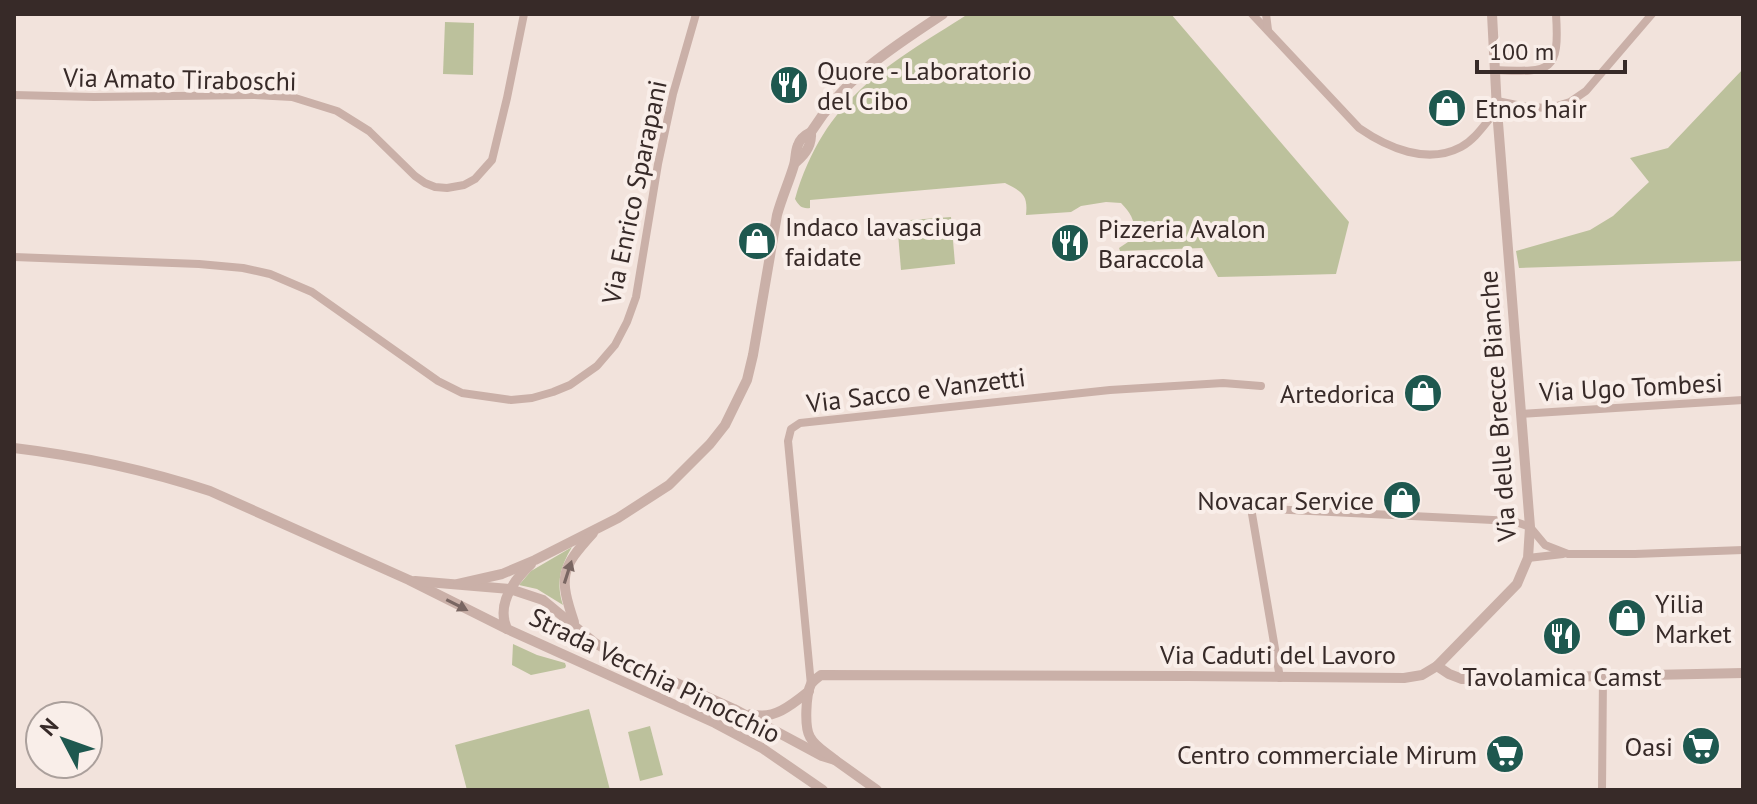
<svg xmlns="http://www.w3.org/2000/svg" width="1757" height="804" viewBox="0 0 1757 804" font-family="'PT Sans',sans-serif">
<style>
.green{fill:#bcc19c}
.lines{fill:none;stroke-linecap:round;stroke-linejoin:round}
.minor{stroke:#cab0a8;stroke-width:8}
.tertiary{stroke:#cab0a8;stroke-width:10}
.oneway{fill:#796662}
.labels{text-anchor:middle;dominant-baseline:central;stroke-width:8;stroke-linejoin:round;paint-order:stroke}
.poi-label{font-size:26px;fill:#372a28;stroke:#f9eee9;text-anchor:start}
.street-label{font-size:26px;fill:#372a28;stroke:#f9eee9}
</style>
<rect width="100%" height="100%" fill="#f2e3dc"/>
<g class="green">
<path d="M968,14H1171L1349,222L1336,274L1218,277L1202,248L1120,251L1119,248L1134,238C1136,223 1132,214 1121,203L1106,202L1081,206L1071,212L1026,215C1028,195 1023,192 1005,183L810,200V208C802,209 799,206 795,199C825,98 885,67 968,14Z"/>
<path d="M445,22L474,23L473,75L443,74Z"/>
<path d="M1743,69V261L1519,268L1516,251L1590,230L1613,216L1649,182L1630,158L1668,148Z"/>
<path d="M951,217L955,264L901,270L897,221Z"/>
<path d="M572,547C560,567 556,583 563,605L537,589L519,585L531,571Z"/>
<path d="M513,644L537,655L565,663L566,666L565,668L531,675L512,665Z"/>
<path d="M589,709L610,790H467L455,745Z"/>
<path d="M650,726L663,775L640,781L628,732Z"/>
</g>
<g class="lines">
<g class="minor">
<path d="M1252,14L1359,128C1388,148 1427,165 1461,147C1476,139 1486,122 1497,110"/>
<path d="M1266,14L1268,30"/>
<path d="M1495,70C1550,72 1560,74 1556,14"/>
<path d="M14,95L94,97L254,95L292,97L337,111L369,131L415,176L425,183L435,187L447,188L464,185L475,179L492,160L507,98L524,14"/>
<path d="M1497,101L1527,107L1550,108L1570,102L1586,91L1652,14"/>
<path d="M14,257L199,264L243,268L270,274L312,292L438,381L462,393L511,400L532,398L553,392L570,385L597,366L615,345L627,322L636,297L658,164L673,94L696,14"/>
<path d="M1521,414L1743,400"/>
<path d="M1528,558L1563,554"/>
<path d="M1280,678L1251,508L1513,521L1530,527L1545,545L1568,554H1635L1743,550"/>
<path d="M811,685L788,441L791,429L800,423L1110,390L1223,383L1261,386"/>
<path d="M1602,790L1603,676"/>
</g>
<g class="tertiary">
<path d="M796,162C806,154 812,145 811,132"/>
<path d="M14,448C81,456 146,470 210,491L409,580L507,629L715,723L762,748L823,790"/>
<path d="M415,581L510,589L543,600L595,643L619,657L734,709L822,756L835,760L877,790"/>
<path d="M458,584L502,574L535,560L618,518L669,485L710,444L725,425L747,380L753,355L777,215C782,197 789,182 794,165C796,158 795,152 798,145C800,139 805,135 811,132C848,74 888,51 943,14"/>
<path d="M574,622C559,577 560,569 593,533"/>
<path d="M507,629C496,604 513,581 531,564"/>
<path d="M1437,666L1449,674L1462,679L1743,673"/>
<path d="M751,714C773,721 793,704 809,691"/>
<path d="M835,760C827,753 815,747 810,737C804,727 806,694 811,684C814,680 817,678 821,675L1187,676L1404,678L1422,675L1437,666L1517,584L1528,558L1530,527L1497,110L1492,14"/>
</g>
</g>
<defs><path id="oneway-solid" d="M-6-.8H1V-3.2L6.5 0L1 3.2V.8H-6Z" transform="scale(2)"/></defs>
<g class="oneway">
<use href="#oneway-solid" transform="translate(568 572) rotate(-72)"/>
<use href="#oneway-solid" transform="translate(457 605) rotate(27)"/>
</g>
<defs>
<g id="restaurant-disc" transform="scale(2)"><circle r="9.5" fill="#1e584f" stroke="#f9eee9"/><path d="M-5-6h1v4h1v-4h1v4h1v-4h1v5L-1.5 .5V6h-2V.5L-5-1ZM5-6V6H3V1.5H1.5Q1.5-4 5-6Z" fill="#fff"/></g>
<g id="shop-disc" transform="scale(2)"><circle r="9.5" fill="#1e584f" stroke="#f9eee9"/><path d="M-5-2.5h2.3a2.7 3.5 0 0 1 5.4 0H5L5.5 6h-11ZM-1.5-2.5h3a1.5 2.3 0 0 0-3 0Z" fill="#fff"/></g>
<g id="supermarket-disc" transform="scale(2)"><circle r="9.5" fill="#1e584f" stroke="#f9eee9"/><path d="M-6-5.5h2.5l.6 2H6L4.5 2H-2.5L-4.4-4H-6ZM-1.5 3.2a1.3 1.3 0 1 0 .1 0ZM3 3.2a1.3 1.3 0 1 0 .1 0Z" fill="#fff"/></g>
</defs>
<g fill-rule="evenodd">
<use href="#restaurant-disc" x="789" y="85"/>
<use href="#shop-disc" x="1447" y="108"/>
<use href="#shop-disc" x="757" y="241"/>
<use href="#restaurant-disc" x="1070" y="243"/>
<use href="#shop-disc" x="1423" y="393"/>
<use href="#shop-disc" x="1402" y="500"/>
<use href="#shop-disc" x="1627" y="618"/>
<use href="#restaurant-disc" x="1562" y="636"/>
<use href="#supermarket-disc" x="1701" y="746"/>
<use href="#supermarket-disc" x="1505" y="754"/>
</g>
<g class="labels">
<g class="poi-label">
<text x="817" y="70">Quore - Laboratorio<tspan x="817" dy="30">del Cibo</tspan></text>
<text x="1475" y="108">Etnos hair</text>
<text x="785" y="226">Indaco lavasciuga<tspan x="785" dy="30">faidate</tspan></text>
<text x="1098" y="228">Pizzeria Avalon<tspan x="1098" dy="30">Baraccola</tspan></text>
<text x="1395" y="393" text-anchor="end">Artedorica</text>
<text x="1374" y="500" text-anchor="end">Novacar Service</text>
<text x="1655" y="603">Yilia<tspan x="1655" dy="30">Market</tspan></text>
<text x="1562" y="676" text-anchor="middle">Tavolamica Camst</text>
<text x="1673" y="746" text-anchor="end">Oasi</text>
<text x="1477" y="754" text-anchor="end">Centro commerciale Mirum</text>
</g>
<g class="street-label">
<text transform="translate(180 79) rotate(1)">Via Amato Tiraboschi</text>
<text transform="translate(634 192) rotate(-78)">Via Enrico Sparapani</text>
<text transform="translate(1631 387) rotate(-3)">Via Ugo Tombesi</text>
<text transform="translate(916 390) rotate(-7)">Via Sacco e Vanzetti</text>
<text transform="translate(1497 406) rotate(-94)">Via delle Brecce Bianche</text>
<text x="1278" y="654">Via Caduti del Lavoro</text>
<text transform="translate(655 675) rotate(26)">Strada Vecchia Pinocchio</text>
</g>
</g>
<rect width="1757" height="804" fill="none" stroke="#372a28" stroke-width="32"/>
<g transform="translate(64 740) rotate(311)"><circle r="38" fill="#f9eee9" stroke="#aba09c" stroke-width="2"/>
<path d="M0-6L14 30L0 20L-14 30Z" fill="#1e584f"/>
<text y="-12" font-size="22" font-weight="bold" text-anchor="middle" fill="#372a28">N</text>
</g>
<path d="M1477 60v12h148v-12" fill="none" stroke="#372a28" stroke-width="4"/>
<text x="1489" y="60" font-size="24" fill="#372a28" stroke="#f9eee9" stroke-width="6" paint-order="stroke">100 m</text>
</svg>
